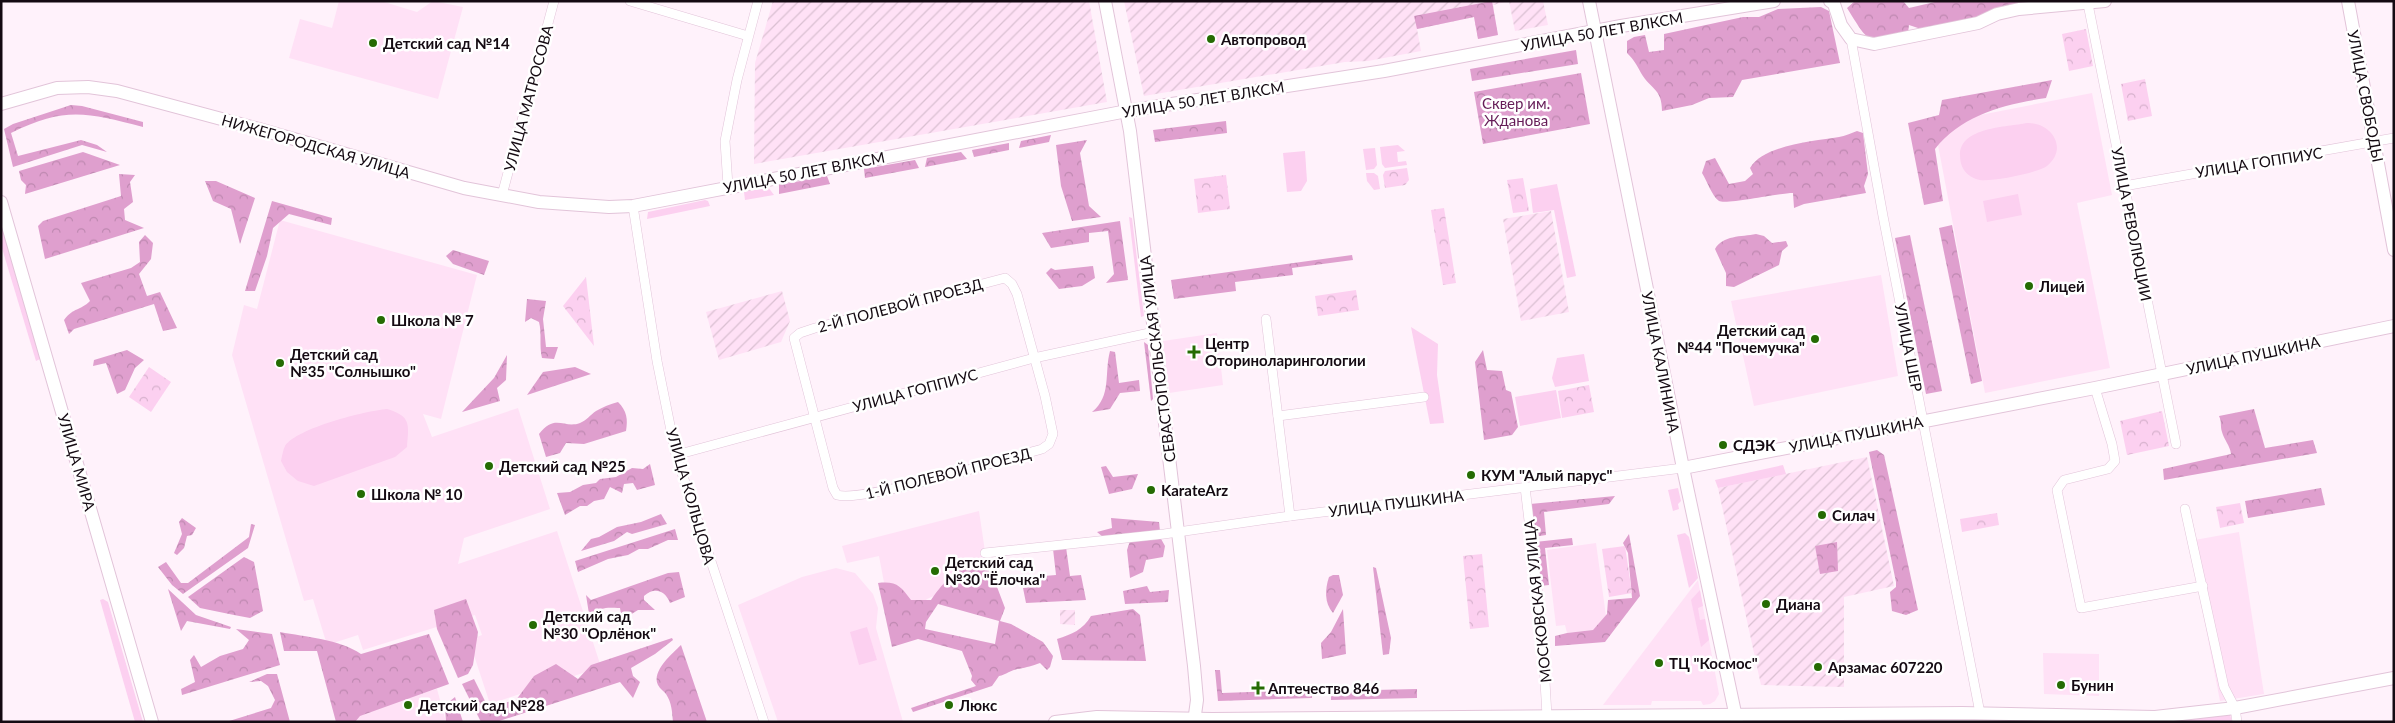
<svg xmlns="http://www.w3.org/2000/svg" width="2395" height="723" viewBox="0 0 2395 723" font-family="Lato,sans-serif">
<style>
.built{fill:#ffe1f6}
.industrial{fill:url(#industrial-furrows)}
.grass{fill:#fcd0f0}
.forest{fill:url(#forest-crowns);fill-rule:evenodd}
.park{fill:url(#park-crowns)}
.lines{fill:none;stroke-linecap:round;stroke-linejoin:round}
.street-casing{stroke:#e2c4d9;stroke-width:10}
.secondary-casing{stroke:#e2c4d9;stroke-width:14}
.street{stroke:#fff;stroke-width:9}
.secondary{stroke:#fff;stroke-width:12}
.poi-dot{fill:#256b03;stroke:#fff;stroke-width:2}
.labels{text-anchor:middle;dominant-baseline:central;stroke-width:5;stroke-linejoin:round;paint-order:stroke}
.street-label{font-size:15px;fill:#140a12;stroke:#fff}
.poi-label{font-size:15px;font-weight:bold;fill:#140a12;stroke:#fff;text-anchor:start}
.park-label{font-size:15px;fill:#651c57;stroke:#fff}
</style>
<defs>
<pattern id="industrial-furrows" width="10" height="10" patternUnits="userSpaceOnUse" patternTransform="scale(1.25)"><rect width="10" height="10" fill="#ffe1f6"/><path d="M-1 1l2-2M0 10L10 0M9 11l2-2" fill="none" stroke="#dac0d2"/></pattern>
<pattern id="forest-crowns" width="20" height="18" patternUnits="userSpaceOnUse" patternTransform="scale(1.25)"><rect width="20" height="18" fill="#df9fce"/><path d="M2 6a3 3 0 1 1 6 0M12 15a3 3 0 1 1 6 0" fill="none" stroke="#be88b0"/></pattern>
<pattern id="park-crowns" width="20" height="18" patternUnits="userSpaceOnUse" patternTransform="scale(1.25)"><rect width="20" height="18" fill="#fcd0f0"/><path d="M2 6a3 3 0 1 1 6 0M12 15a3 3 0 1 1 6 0" fill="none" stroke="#d7b1cd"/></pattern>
</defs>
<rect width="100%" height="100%" fill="#fff2fb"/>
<g class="built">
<path d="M339,1H381L417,12L433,1L463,7L438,99L289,58L300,19L332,28Z"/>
<path d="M2092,93L2112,195L2077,203L2110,368L1985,393L1934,124Z"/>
<path d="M280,220L477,275L441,419L423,414L432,437L518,408L550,509L464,538L458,564L557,531L601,667L490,704L469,640L482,635L475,615L363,650L358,635L327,645L313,599L304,601L232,355L244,305L257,309Z"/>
<path d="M1881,275L1898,376L1754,406L1731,301Z"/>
<path d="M1217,333L1223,385L1169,393L1163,341Z"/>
<path d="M979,511L990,585L936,595L927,599L919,607L892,625L879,556L847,563L842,546Z"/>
<path d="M2239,532L2264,694L2220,701L2189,541Z"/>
<path d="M1596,543L1606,616L1593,630L1567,633L1565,625L1556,626L1547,550Z"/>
<path d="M836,568L855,573L873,594L878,608L876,628L903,722H778L738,605L802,577Z"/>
<path d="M1698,580L1719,694L1715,701L1710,704L1703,705L1701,701H1652L1651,705H1603Z"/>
<path d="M2043,653L2099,654V696L2044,694Z"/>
<path d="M437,689L446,722H353L350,712Z"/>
</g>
<g class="industrial">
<path d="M773,1H1089L1107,102L754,164L755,63Z"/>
<path d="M1124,1H1509L1493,5L1498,35L1478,39L1474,17L1417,29L1421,51L1368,61L1345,62L1144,96Z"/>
<path d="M1509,1H1543L1548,25L1515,31Z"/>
<path d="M1551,211L1569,312L1521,321L1503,219Z"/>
<path d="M782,291L790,321L781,342L719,360L706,312Z"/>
<path d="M1867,457L1894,586L1844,597V687L1761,685L1718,488Z"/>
<path d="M1060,610H1075V625L1060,624Z"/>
</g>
<g class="grass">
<path d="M2027,123C2051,122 2069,148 2047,166C2038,173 1991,182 1980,180C1974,179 1967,175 1964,170C1961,166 1960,160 1960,155C1960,127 2007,127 2027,123Z"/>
<path d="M1398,145L1405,151L1397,152L1398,162L1406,161L1407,165L1385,168L1382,164L1380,147Z"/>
<path d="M1375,148L1377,165L1374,169L1366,170L1363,149Z"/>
<path d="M1305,151L1307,181L1301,191L1287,192L1283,153Z"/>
<path d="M1366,173H1374L1378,176L1380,189L1374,190L1367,181Z"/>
<path d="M1557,184L1576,276L1567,278L1554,210L1533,213L1530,189Z"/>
<path d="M768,187L774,195L745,200L744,192Z"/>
<path d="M2018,194L2022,215L1987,222L1983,201Z"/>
<path d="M705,200L708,201L710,206L647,219L648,212Z"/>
<path d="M1129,217L1132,218L1144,316L1141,317Z"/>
<path d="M1,219L40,353V359L36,361L1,245Z"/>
<path d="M1411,327L1438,344L1437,375L1444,423L1430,424Z"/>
<path d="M1584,354L1589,381L1555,387L1552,378L1557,358Z"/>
<path d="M1556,390L1561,418L1520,426L1515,397Z"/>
<path d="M387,409C411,416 409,424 407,447L395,457L314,486L298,481L287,472L281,461C282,456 283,450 285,446C297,428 365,411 387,409Z"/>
<path d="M1783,465L1786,474L1718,488L1715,480Z"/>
<path d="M1678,488L1681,501L1678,504L1679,509L1673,511L1668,490Z"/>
<path d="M1685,533L1689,537L1698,578L1689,588L1677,535Z"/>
<path d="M1700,590L1703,606L1698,608L1700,620L1705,619L1709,640L1701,647L1691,600Z"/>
<path d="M103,599L108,602L143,722H135L100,600Z"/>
<path d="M867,627L877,660L859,665L850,632Z"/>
<path d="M2230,714L2232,722L2180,721Z"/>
</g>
<g class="forest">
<path d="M1492,1L1498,35L1478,39L1474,17L1417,29L1414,16Z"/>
<path d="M1855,1H1903L1909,8L1939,1H2075L1921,29L1909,25L1908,33C1865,42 1871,46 1847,8Z"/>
<path d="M1821,7L1829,11L1840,63L1742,80L1733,97L1709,98L1692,105L1662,111C1662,88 1650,89 1641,73C1636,64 1634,60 1627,53V41L1634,37L1645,35L1649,52L1664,50V34L1743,17H1759L1778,9Z"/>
<path d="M1576,50L1578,64L1472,81L1470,69Z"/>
<path d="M1581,73L1590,124L1483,144L1474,92Z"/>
<path d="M2052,80L2046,98C2005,104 1961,115 1935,149L1943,201L1924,205L1908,123L1939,115L1942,100Z"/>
<path d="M71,105L82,106L143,122V127C87,113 66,106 11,133L18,156L81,140L97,145L107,152L82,145L13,167L4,129L13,124Z"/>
<path d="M1226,121L1227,133L1155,142L1153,130Z"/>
<path d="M1857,131L1863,133L1868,174L1864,186L1866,193L1804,204L1794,208L1793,193C1779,193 1726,205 1719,201C1712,196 1707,181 1702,173L1706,161L1715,158L1729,184L1745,181L1753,174L1750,168C1763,145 1814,141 1839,137C1845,136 1851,133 1857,131Z"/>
<path d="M1051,135L1049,142L1019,148L1021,141Z"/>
<path d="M1087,140L1080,153L1089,206L1101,217L1072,221L1061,186L1056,145Z"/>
<path d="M1009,143V150L974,157L972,150Z"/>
<path d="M83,152L120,165L25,194L26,185L21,180L19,171Z"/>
<path d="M961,152L967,159L925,167L927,158Z"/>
<path d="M915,160L919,168L865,178L864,169Z"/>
<path d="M119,174L135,175L130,182L133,202L124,209L125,220L144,228L45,259L38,226L43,221L121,196Z"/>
<path d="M827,176L830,184L779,194V185Z"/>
<path d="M205,181H216L255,198L240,244L231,209L213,201Z"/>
<path d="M272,201L332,218L331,225L289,214L273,228L267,256L255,291H245Z"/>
<path d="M1120,221L1128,280L1106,283L1114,274L1108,231L1089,233V242L1051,248L1042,233Z"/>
<path d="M1952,225L1982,381L1971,384L1939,228Z"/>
<path d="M1756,234L1764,236L1772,243L1786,241L1788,246L1782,251L1779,265L1734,287L1726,286V273L1715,249C1723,235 1741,237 1756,234Z"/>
<path d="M145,235L153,243L151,259L139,274L147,296L160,292L177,328L163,331L154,304L74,329L69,334L64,320C74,307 80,311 90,301L81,283L131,268L140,262L139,242Z"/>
<path d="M1910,235L1942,391L1926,394L1895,238Z"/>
<path d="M453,250L489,261L484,275L453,264L446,256Z"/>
<path d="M1352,255L1353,260L1292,268L1293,275L1235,282L1236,291L1174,299L1171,280Z"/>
<path d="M1093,266L1095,278L1082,286L1059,289L1046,273L1051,268L1055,270Z"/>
<path d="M527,299L546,301L543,319L546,347H558L554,359L542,358C539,346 542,333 539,322L531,318L525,322Z"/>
<path d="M1144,342L1148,345L1153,399L1151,401Z"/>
<path d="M127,350L144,360L135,368L125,390L117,394L106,363L93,366L94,360Z"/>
<path d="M1483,350L1487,370L1502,371L1506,390L1511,392L1518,427L1512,435L1484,440L1475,362Z"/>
<path d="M1110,351L1115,352L1119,383L1139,380L1140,391L1120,393L1110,409L1092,412C1112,396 1104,373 1110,351Z"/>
<path d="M507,355L506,380L497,388L500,401L462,412L494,378Z"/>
<path d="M575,367L591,374L527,395L543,372Z"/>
<path d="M618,402C627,411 628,419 626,431L584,444L566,443L560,453L546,457L539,434C555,413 564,429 580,423C587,420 590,415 596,411C603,407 610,404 618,402Z"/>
<path d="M2254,409L2265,448L2313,440L2317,453L2164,480L2163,469L2231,454C2230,445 2224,440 2222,432C2220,426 2222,422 2219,416Z"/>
<path d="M1877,450L1884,455L1918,610L1906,615L1892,611L1890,592L1896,587V582L1869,452Z"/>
<path d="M650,464L655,485L637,490L633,483L624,484L622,493L610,487L604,499L594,501L587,506H580L565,515L557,493L570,492L583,485L596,483L600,479L616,477L632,468L643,469Z"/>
<path d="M1106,466L1113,477L1138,474L1132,489L1109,494L1101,467Z"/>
<path d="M2321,488L2325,505L2248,518L2245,501Z"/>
<path d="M1615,496L1609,504L1544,512L1546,535L1533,537L1530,504Z"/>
<path d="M661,514L667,524L632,534L627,532L614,541L581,551L591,539L599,537L617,527L641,522Z"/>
<path d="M182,518L196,528L192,535L187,536L184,548L177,555L174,553L182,534L179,522Z"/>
<path d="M1111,518L1159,522L1160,531L1103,537L1097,532L1112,528Z"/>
<path d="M251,524L255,525L248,548L183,594L172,585L158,567L166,562L181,583H188L249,537Z"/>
<path d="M675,529L678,540H668L648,549H639L628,555L608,559L578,572L575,561Z"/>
<path d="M1629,534L1640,596L1605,642L1555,646V636L1567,633L1593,630L1607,614L1608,600L1632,598L1628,553L1623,543Z"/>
<path d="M1160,537L1165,546L1163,557L1146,560L1143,572L1130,578L1127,550L1130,541Z"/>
<path d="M1572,538L1573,545L1545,548L1549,585L1540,586L1535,542Z"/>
<path d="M1837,542L1838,571L1820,574L1815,546Z"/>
<path d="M1066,547L1070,576L1081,575L1086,600L1026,603L1023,588L1036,586L1044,576L1056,575L1053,549Z"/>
<path d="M244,557L254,562L263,611L250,618L234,615L200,608L188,597Z"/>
<path d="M981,558L994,579L1005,608L1000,621L1011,624L1043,642L1053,656L1050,667L1047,670L1040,663C1032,666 1027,667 1019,669C1012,669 1006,675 999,676L992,686L913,712L911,708L976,686L971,680L972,676L962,651L918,639L892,647L878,583C897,581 900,586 911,600H931C946,578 957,570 981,558ZM938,604L999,621L995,644L925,629L926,622Z"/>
<path d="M1373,567L1376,568L1391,638L1389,654L1383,655Z"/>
<path d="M679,572L685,597L670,603C665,590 654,587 644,596V600L655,610H638L622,620L620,608C608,608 602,606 593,615L589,614L586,595L591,600L668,573Z"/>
<path d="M1333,575H1339L1343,595L1333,613C1324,603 1325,589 1329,577Z"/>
<path d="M1147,586L1150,592L1169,590L1168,602L1125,604L1123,591Z"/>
<path d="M168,589L196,615L231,627L230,629L187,621L181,631Z"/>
<path d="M466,599L478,632L473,665L468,674L458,678L437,629L434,610Z"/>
<path d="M1133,609L1140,615L1146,661L1062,660L1057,639C1072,634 1083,630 1091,616Z"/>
<path d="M1343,609L1346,654L1322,659L1321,643L1331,632Z"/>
<path d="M236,629L272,634L280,665L182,695L181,689L195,682L190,660L194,655L201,667L220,656L243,649L249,640Z"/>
<path d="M280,632C306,637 339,639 361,654L429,634L449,684L360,716L355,722H336L317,651H284Z"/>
<path d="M672,638L673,640L655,654L631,668L633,676L640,682L633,698L620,682L496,722H481L462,684L474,679L488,707L516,700L534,676L556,664L578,679L591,665Z"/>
<path d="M681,645L707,722H673C672,712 672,703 666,694C664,691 660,689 658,685C651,671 673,653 681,645Z"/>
<path d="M1215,670H1220L1222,693L1312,690V698L1218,701Z"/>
<path d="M267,674H277L290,722H226L271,708L275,700L268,686L261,681L249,682Z"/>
<path d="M1417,689V698L1331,700V691Z"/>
<path d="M455,697L463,722H446L445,705Z"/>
</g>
<g class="park">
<path d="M2086,29L2093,66L2069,71L2062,34Z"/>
<path d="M2145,79L2152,116L2128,121L2121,84Z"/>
<path d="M1407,168L1409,180L1405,185L1385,188L1383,175L1385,171Z"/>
<path d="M1226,175L1230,209L1198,213L1194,179Z"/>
<path d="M1523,178L1529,211L1513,213L1507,180Z"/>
<path d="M1444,208L1456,283L1443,285L1431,210Z"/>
<path d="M586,277L594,346L563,306Z"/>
<path d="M1356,290L1359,310L1318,316L1315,296Z"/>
<path d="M149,367L171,382L151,412L129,397Z"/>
<path d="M1589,385L1594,412L1562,418L1558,391Z"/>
<path d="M2162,411L2169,446L2127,455L2120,421Z"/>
<path d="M2240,503L2244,523L2220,528L2216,507Z"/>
<path d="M1997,513L1999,525L1962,532L1960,519Z"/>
<path d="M1625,546L1632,593L1609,597L1602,549Z"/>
<path d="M1482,554L1489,627L1470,629L1463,556Z"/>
</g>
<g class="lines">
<g class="street-casing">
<g id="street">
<path d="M630,1L748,36"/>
<path d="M2088,4L2176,444"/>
<path d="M1851,39L1883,216L1980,713"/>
<path d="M728,186L725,141L737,80L758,1"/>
<path d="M2124,186L2394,138"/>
<path d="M502,195L554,1"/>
<path d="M633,206L657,361L676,455L764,722"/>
<path d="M1005,278L1012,284L1017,294L1045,396L1053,434L1049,444L1042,449C1009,458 862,503 837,495L833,488L794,338L800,333L815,328Z"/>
<path d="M1266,319L1290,516"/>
<path d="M2095,388L2112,444L2115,461L2108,469L2064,480L2057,490L2081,608L2203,586"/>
<path d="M1278,416L1424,397"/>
<path d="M676,455L1034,358L1154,332"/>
<path d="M1525,487L1542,630L1547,716"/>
<path d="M2185,509L2224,687L2235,708L2237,722"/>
<path d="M985,553L1164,534L1290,516L1683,468"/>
</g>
</g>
<g class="secondary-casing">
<g id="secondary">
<path d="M1105,1L1130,131L1194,666L1197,700L1194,722"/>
<path d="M1589,1L1683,468L1737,722"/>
<path d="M1830,1L1834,4L1841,25L1851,39L1874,44L1978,23L1997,14L2019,9L2105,1"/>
<path d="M2348,1L2394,250"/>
<path d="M1,104L57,88L88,87L117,91L259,129L464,188L539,202L609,207L633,206L1127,111L1384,71L1621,26L1774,1"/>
<path d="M1,202L152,722"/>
<path d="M1683,468L2095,388L2394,326"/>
<path d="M1055,722L1097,717L1212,719L1962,713L2155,717L2235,708L2394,678"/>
</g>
</g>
<use href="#street" class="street"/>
<use href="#secondary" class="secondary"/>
</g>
<g class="poi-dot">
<circle cx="1211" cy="39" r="5"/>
<circle cx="373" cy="43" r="5"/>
<circle cx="2029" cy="286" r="5"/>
<circle cx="381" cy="320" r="5"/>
<circle cx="1815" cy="339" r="5"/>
<path d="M1191.5 344.5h5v5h5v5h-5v5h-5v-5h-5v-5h5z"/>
<circle cx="280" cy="363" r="5"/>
<circle cx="1723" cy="445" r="5"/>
<circle cx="489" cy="466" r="5"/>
<circle cx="1471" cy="475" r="5"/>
<circle cx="1151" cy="490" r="5"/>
<circle cx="361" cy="494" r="5"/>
<circle cx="1822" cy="515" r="5"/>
<circle cx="935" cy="571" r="5"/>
<circle cx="1766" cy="604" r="5"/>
<circle cx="533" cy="625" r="5"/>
<circle cx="1659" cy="663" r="5"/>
<circle cx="1818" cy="667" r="5"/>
<circle cx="2061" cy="685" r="5"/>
<path d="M1255.5 680.5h5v5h5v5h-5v5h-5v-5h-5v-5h5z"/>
<circle cx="408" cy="705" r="5"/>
<circle cx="949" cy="705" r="5"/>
</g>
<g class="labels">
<g class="street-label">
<text transform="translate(1602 31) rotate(-10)">УЛИЦА 50 ЛЕТ ВЛКСМ</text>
<text transform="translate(2366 96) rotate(79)">УЛИЦА СВОБОДЫ</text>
<text transform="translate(528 98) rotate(-75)">УЛИЦА МАТРОСОВА</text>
<text transform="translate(1203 99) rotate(-9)">УЛИЦА 50 ЛЕТ ВЛКСМ</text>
<text transform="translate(316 146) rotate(16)">НИЖЕГОРОДСКАЯ УЛИЦА</text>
<text transform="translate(2259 162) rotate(-9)">УЛИЦА ГОППИУС</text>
<text transform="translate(804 172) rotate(-11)">УЛИЦА 50 ЛЕТ ВЛКСМ</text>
<text transform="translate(2132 224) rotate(79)">УЛИЦА РЕВОЛЮЦИИ</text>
<text transform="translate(900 305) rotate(-15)">2-Й ПОЛЕВОЙ ПРОЕЗД</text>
<text transform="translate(1909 347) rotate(79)">УЛИЦА ШЕР</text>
<text transform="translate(2253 355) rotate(-12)">УЛИЦА ПУШКИНА</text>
<text transform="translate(1157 359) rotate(-97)">СЕВАСТОПОЛЬСКАЯ УЛИЦА</text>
<text transform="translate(1661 362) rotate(79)">УЛИЦА КАЛИНИНА</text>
<text transform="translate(915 390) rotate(-15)">УЛИЦА ГОППИУС</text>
<text transform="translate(1856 434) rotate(-11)">УЛИЦА ПУШКИНА</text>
<text transform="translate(77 462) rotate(74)">УЛИЦА МИРА</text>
<text transform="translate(948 473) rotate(-14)">1-Й ПОЛЕВОЙ ПРОЕЗД</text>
<text transform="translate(691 496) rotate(74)">УЛИЦА КОЛЬЦОВА</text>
<text transform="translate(1396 503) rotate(-7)">УЛИЦА ПУШКИНА</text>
<text transform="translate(1537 601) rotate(-96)">МОСКОВСКАЯ УЛИЦА</text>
</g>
<g class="poi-label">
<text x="1221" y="39">Автопровод</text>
<text x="383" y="43">Детский сад №14</text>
<text x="2039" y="286">Лицей</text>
<text x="391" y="320">Школа № 7</text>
<text x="1805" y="330" text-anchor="end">Детский сад<tspan x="1805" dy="17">№44 "Почемучка"</tspan></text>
<text x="1205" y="343">Центр<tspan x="1205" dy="17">Оториноларингологии</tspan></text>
<text x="290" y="354">Детский сад<tspan x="290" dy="17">№35 "Солнышко"</tspan></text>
<text x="1733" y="445">СДЭК</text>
<text x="499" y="466">Детский сад №25</text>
<text x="1481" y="475">КУМ "Алый парус"</text>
<text x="1161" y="490">KarateArz</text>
<text x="371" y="494">Школа № 10</text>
<text x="1832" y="515">Силач</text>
<text x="945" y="562">Детский сад<tspan x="945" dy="17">№30 "Ёлочка"</tspan></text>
<text x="1776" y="604">Диана</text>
<text x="543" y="616">Детский сад<tspan x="543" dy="17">№30 "Орлёнок"</tspan></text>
<text x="1669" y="663">ТЦ "Космос"</text>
<text x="1828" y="667">Арзамас 607220</text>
<text x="2071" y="685">Бунин</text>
<text x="1268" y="688">Аптечество 846</text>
<text x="418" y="705">Детский сад №28</text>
<text x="959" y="705">Люкс</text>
</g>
<g class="park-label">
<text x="1516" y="103">Сквер им.<tspan x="1516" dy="17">Жданова</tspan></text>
</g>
</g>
<rect width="2395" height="723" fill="none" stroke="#140a12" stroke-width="5"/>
</svg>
